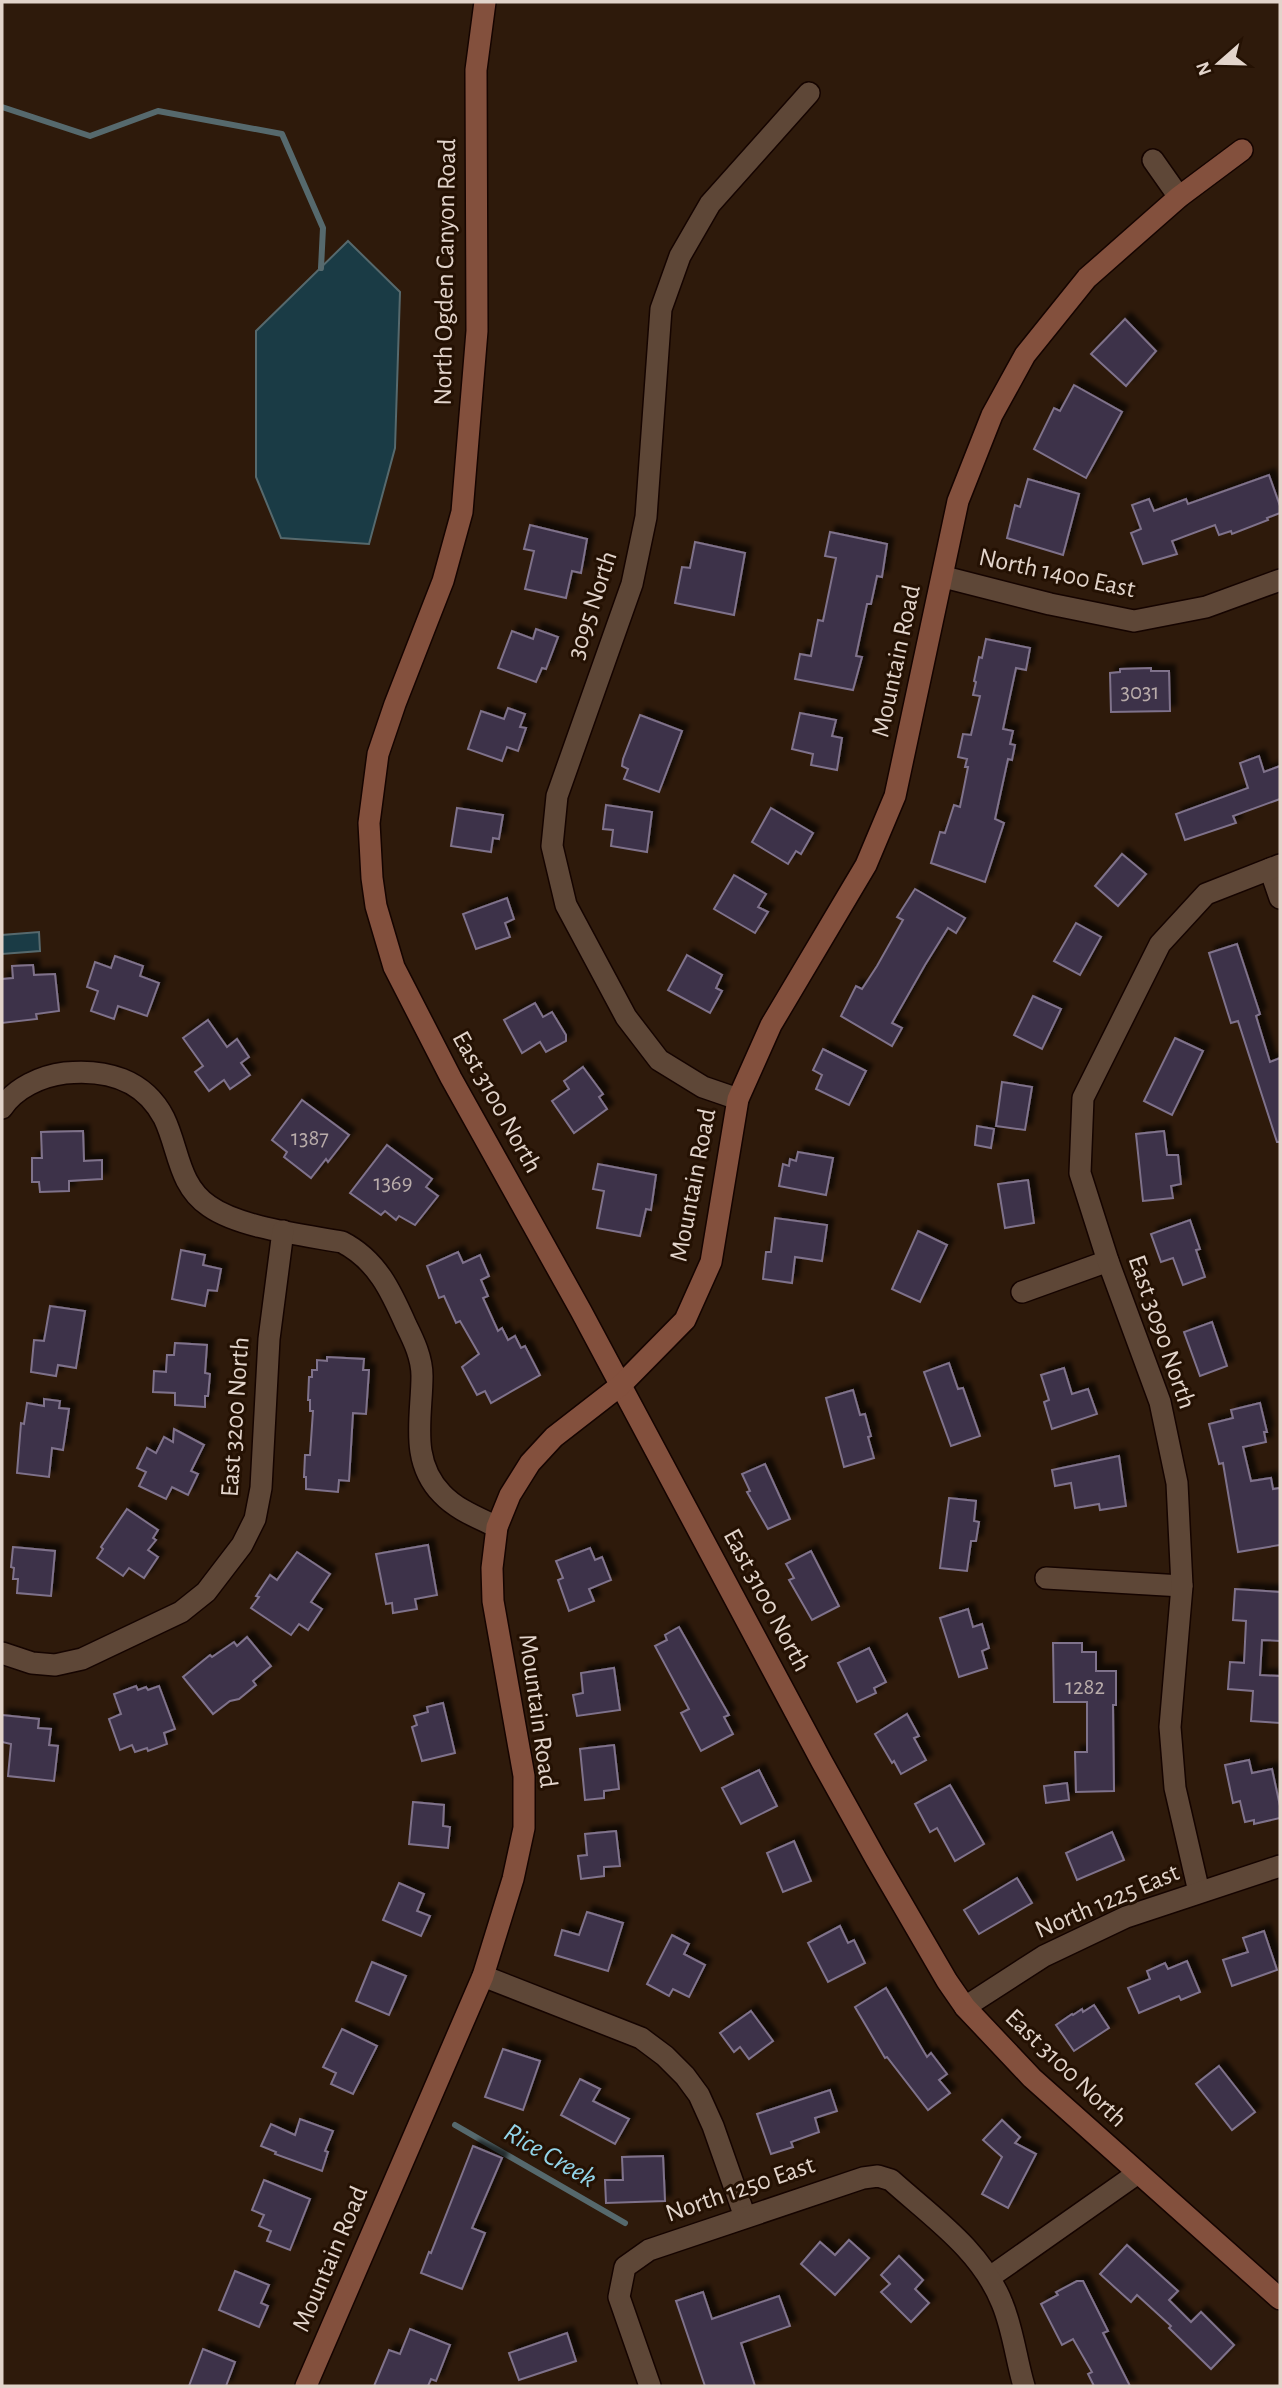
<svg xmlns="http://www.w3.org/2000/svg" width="1282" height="2388" viewBox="0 0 1282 2388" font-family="'Alegreya Sans',sans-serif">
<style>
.water{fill:#1a3b45;stroke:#56696d;stroke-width:2}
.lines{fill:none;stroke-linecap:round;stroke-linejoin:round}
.stream{stroke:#56696d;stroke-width:6}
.building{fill:#3d3248;stroke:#7f728b;stroke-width:2;filter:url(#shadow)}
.street-casing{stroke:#150400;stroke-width:24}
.secondary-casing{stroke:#150400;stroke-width:24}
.street{stroke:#5e4737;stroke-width:21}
.secondary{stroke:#83503d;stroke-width:21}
.labels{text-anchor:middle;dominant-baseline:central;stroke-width:6;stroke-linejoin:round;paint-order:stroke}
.number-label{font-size:23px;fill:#b9acaa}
.street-label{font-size:26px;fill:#e2d4cb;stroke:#241103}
.water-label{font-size:28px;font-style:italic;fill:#93d4e9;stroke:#241103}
</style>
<defs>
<filter id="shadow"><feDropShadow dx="6" dy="-6" stdDeviation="2" flood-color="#0009"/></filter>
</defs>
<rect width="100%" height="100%" fill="#2e1a0b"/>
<g class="water">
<path d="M348,241L400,292L395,448L369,544L281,538L256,477V331Z"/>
<path d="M39,932L40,951L2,954V935Z"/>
</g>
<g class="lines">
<g class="stream">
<path d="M2,107L90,136L158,111L282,134L323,228L321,268"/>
<path d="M455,2125L625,2223"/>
</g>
</g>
<g class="building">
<path d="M1125,319L1156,351L1126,386L1091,354Z"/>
<path d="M1074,385L1122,412L1086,478L1034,449L1054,408L1060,411Z"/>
<path d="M1269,475L1280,506V513L1267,518L1268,520L1232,534L1231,531L1219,535L1215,525L1172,541L1177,554L1143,564L1131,533L1141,529L1132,505L1149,499L1154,511L1186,499L1188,504Z"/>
<path d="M1028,479L1079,494L1063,555L1007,538L1015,505L1020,507Z"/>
<path d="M530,525L587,539L581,573L572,571L566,598L525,589L534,551L524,549Z"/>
<path d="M830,532L887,544L882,577L877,576L871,604H867L856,656L862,657L853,690L795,679L800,654L811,656L818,620L823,621L836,558L825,556Z"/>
<path d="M695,542L745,553L734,615L675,603L682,567L690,568Z"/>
<path d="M536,629L558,637L546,669L542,668L536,682L498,668L512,631L533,639Z"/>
<path d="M986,639L1030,648L1026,670L1016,668L1003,729L1013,731L1010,744L1015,745L1012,760L1008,759L995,819L1004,823L985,882L931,863L940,832L945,833L954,805L960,807L968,767H965L967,759L958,757L963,734L971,735L980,696L973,695L976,682L974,681L979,657L982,658Z"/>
<path d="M1151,668V671H1169L1170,711L1111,712L1110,673L1120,672V669Z"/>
<path d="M508,708L525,714L520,727L526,728L518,751L507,747L502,761L468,749L481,711L504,719Z"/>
<path d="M800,713L836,720L832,736L842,738L837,770L811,765L813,754L792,749Z"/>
<path d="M640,715L682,731L659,792L624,779L628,769L622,766L623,759Z"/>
<path d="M1259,756L1264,772L1280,766V799L1233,816L1236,823L1185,840L1176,814L1248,788L1240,763Z"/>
<path d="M606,805L652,812L647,852L611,846L613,830L603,829Z"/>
<path d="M457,808L503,815L499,839L493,838L491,852L451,846Z"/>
<path d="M771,808L813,833L801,854L796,851L788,864L752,842Z"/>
<path d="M1122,854L1146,874L1118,906L1095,886Z"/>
<path d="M734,875L766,894L758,907L768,912L755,933L714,909Z"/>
<path d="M915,889L965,918L956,933L948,928L925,965L892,1023L902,1028L892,1046L841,1016L856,986L862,989L877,966L903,920L897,917Z"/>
<path d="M507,898L514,919L505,923L510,937L476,949L463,914Z"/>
<path d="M1076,923L1101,937L1080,975L1054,961Z"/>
<path d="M1237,944L1260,1014L1256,1016L1270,1062L1280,1058V1142H1277L1238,1021L1231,1023L1209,953Z"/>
<path d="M687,955L722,975L716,988L722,991L710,1013L668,990Z"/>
<path d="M115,956L143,966L140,976L159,983L147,1016L118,1006L114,1019L91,1011L98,991L87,987L95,962L111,968Z"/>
<path d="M33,965L34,975L55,974L59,1011L36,1014L37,1019L2,1023V979L13,978L12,966Z"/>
<path d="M1033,996L1061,1009L1042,1049L1014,1035Z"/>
<path d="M535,1003L543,1017L552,1012L566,1035V1041L546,1052L540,1042L522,1053L504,1020Z"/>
<path d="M208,1020L227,1047L237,1039L249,1057L241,1063L250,1075L230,1089L224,1080L209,1091L195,1072L203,1066L183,1038Z"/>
<path d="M1175,1038L1203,1051L1172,1115L1144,1101Z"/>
<path d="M823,1049L866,1071L849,1105L816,1089L822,1075L813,1070Z"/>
<path d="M583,1067L603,1094L599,1097L607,1109L574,1133L552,1101L569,1089L564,1081Z"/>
<path d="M1002,1082L1032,1087L1025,1130L996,1126Z"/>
<path d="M302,1100L349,1135L328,1162L326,1159L311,1178L284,1157L287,1152L272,1140Z"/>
<path d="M977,1126L994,1129L991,1148L975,1145Z"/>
<path d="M83,1131L84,1161L102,1160V1179L69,1181V1191L40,1192L39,1182H32V1158H42L41,1132Z"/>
<path d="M1164,1131L1167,1155H1178L1181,1184L1171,1186L1173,1198L1143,1201L1136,1134Z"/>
<path d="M387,1145L432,1179L426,1187L438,1196L415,1225L399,1216L396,1220L385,1211L381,1215L350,1193Z"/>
<path d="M798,1152L833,1158L826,1195L779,1186L783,1164L789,1166L790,1159L796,1161Z"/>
<path d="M598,1164L656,1175L651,1210L646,1209L640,1236L597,1228L604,1191L593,1189Z"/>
<path d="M1028,1180L1034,1223L1005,1228L998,1184Z"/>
<path d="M775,1218L827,1225L822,1261L795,1257L792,1283L763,1279L766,1252H771Z"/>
<path d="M1190,1220L1200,1249L1196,1250L1205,1277L1183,1285L1173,1258L1161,1262L1151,1234Z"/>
<path d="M918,1231L947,1245L920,1302L892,1289Z"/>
<path d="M181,1250L205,1255L203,1265L221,1269L217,1291L208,1290L205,1306L172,1299Z"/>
<path d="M458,1252L463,1263L480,1255L489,1276L481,1280L488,1296L483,1298L498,1331L502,1328L508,1340L515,1336L521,1348L525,1346L540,1375L491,1403L485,1391L477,1395L462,1367L479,1354L460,1321L456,1323L444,1296L439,1298L427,1266Z"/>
<path d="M50,1306L85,1311L76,1368L58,1365L56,1376L31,1372L34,1340L44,1341Z"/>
<path d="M1212,1322L1227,1366L1200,1376L1184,1332Z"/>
<path d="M175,1343L207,1345L205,1373L210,1374L208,1396H205V1407L175,1405V1393L153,1392L154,1371L166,1372L167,1355H174Z"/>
<path d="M327,1357L364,1359L363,1370H369L366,1414L353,1413L349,1481L339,1480L338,1492L306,1489V1477H304L305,1455H310L313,1411H310V1400H308L309,1377H312V1370H317V1360L327,1361Z"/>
<path d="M949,1363L958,1389L963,1388L980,1436L951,1446L924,1372Z"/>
<path d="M1064,1368L1072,1394L1088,1389L1097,1414L1052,1429L1044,1402L1049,1400L1041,1375Z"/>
<path d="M853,1390L860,1415L865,1414L871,1436L868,1437L874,1458L844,1467L826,1398Z"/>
<path d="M44,1399L60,1401L59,1408L69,1409L63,1450L52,1448L49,1477L17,1473L21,1423L24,1424L27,1403L44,1406Z"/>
<path d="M1260,1403L1267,1432H1264L1266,1442L1243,1447L1251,1481L1271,1478L1273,1489L1280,1488V1545L1238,1552L1223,1463L1219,1464L1209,1424L1233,1418L1231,1410Z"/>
<path d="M174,1429L204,1445L191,1471L198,1474L188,1495L172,1487L166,1499L139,1486L146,1472L137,1468L147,1448L156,1453L164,1437L173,1442Z"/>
<path d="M1119,1456L1126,1506L1100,1510L1099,1504L1075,1508L1071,1483L1055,1486L1052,1470Z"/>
<path d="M765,1464L790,1519L768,1529L747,1492L750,1491L742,1474Z"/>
<path d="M949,1498L976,1501L974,1521L979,1522L976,1541H971L967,1571L940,1568Z"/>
<path d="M127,1509L158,1530L153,1538L156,1540L148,1550L158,1557L144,1578L129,1568L123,1576L97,1558L103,1549L101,1547Z"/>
<path d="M428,1545L437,1595L415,1599L417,1609L393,1613L392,1603L386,1604L376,1554Z"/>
<path d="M13,1547L55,1551L51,1596L17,1593L18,1579H13L14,1568L11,1567Z"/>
<path d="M590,1548L595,1560L602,1557L611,1580L589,1589L594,1601L569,1611L558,1580L563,1578L556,1561Z"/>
<path d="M811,1551L839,1606L812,1620L789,1580L794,1578L786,1564Z"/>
<path d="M297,1552L330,1574L311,1602L322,1609L308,1630L299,1624L291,1635L251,1608L259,1597L256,1596L270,1575L277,1580Z"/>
<path d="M1235,1589L1280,1592V1641L1262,1640L1260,1675L1280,1676V1723L1251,1721L1253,1691L1228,1689L1230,1662L1244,1663L1246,1621L1233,1620Z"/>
<path d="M968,1609L973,1627L982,1624L989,1648L982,1651L987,1668L959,1677L940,1618Z"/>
<path d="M679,1627L729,1715L724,1717L733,1734L701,1751L681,1713L689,1709L655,1646L667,1640L665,1635Z"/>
<path d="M247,1637L271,1666L253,1681L256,1685L239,1699L230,1701L213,1714L183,1677L210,1655L212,1657L234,1642L237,1646Z"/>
<path d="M1053,1643H1082V1652H1096V1671H1116V1705H1113L1114,1791L1076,1792L1075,1752H1087V1702H1054Z"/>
<path d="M869,1648L886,1682L874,1688L876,1693L857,1702L838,1663Z"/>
<path d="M614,1668L620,1710L577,1716L573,1695L583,1693L581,1673Z"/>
<path d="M136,1686L138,1690L146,1687L148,1690L159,1686L175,1729L164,1733L167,1744L148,1751L147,1748L135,1752L132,1745L120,1750L109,1719L121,1714L114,1694Z"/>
<path d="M443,1703L455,1753L422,1761L412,1727L417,1725L414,1716L428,1712L427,1707Z"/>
<path d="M907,1714L919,1736L914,1738L926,1760L901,1774L894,1761L892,1763L875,1734Z"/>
<path d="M2,1715L39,1719L38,1728L51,1729L49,1745L58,1746L54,1781L8,1776L11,1744L2,1742Z"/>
<path d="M614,1745L619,1789L604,1791V1798L585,1800L580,1749Z"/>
<path d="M1249,1760L1252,1773L1272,1769L1280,1806V1818L1254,1824V1820L1245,1822L1240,1801L1233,1803L1225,1765Z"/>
<path d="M759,1770L777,1806L741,1824L722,1788Z"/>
<path d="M1067,1783L1069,1800L1046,1803L1044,1786Z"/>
<path d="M950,1785L984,1844L955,1861L937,1828L930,1832L915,1804Z"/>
<path d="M413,1802L444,1805L443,1826L450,1827L448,1848L409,1844Z"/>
<path d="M616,1831L620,1866L604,1867V1876L581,1879L578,1856L587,1855L585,1834Z"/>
<path d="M1112,1832L1124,1860L1077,1880L1066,1853Z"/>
<path d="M794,1841L811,1881L783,1892L767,1853Z"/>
<path d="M1017,1878L1032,1903L979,1934L964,1910Z"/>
<path d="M399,1883L424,1894L417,1911L430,1916L421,1936L383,1920Z"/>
<path d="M587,1912L623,1923L608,1971L555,1955L562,1930L579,1935Z"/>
<path d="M840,1926L848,1943L854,1940L865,1963L828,1982L808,1943Z"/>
<path d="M1264,1931L1277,1970L1232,1986L1223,1960L1248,1952L1243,1938Z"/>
<path d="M672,1935L689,1944L684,1954L705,1965L689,1997L673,1989L669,1996L647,1984Z"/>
<path d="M1187,1961L1200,1992L1181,2000L1179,1996L1139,2013L1128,1988L1150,1979L1147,1971L1165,1963L1168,1969Z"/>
<path d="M372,1962L406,1976L389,2015L356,2001Z"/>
<path d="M886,1988L927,2057L931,2053L947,2074L939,2080L950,2093L928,2110L887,2057L885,2058L855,2007Z"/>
<path d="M1094,2005L1109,2028L1074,2051L1056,2025L1072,2014L1073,2015L1082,2009L1083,2012Z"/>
<path d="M751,2011L773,2041L749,2059L740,2047L734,2052L720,2033Z"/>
<path d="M342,2029L377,2046L353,2094L331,2084L336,2073L323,2067Z"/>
<path d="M503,2049L540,2061L523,2110L485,2097Z"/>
<path d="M1219,2066L1255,2112L1232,2130L1196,2084Z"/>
<path d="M580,2079L600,2089L593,2101L629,2119L615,2144L561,2115Z"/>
<path d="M830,2090L837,2111L815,2118L819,2132L791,2142L793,2147L771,2154L757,2114Z"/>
<path d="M300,2119L333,2131L325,2151L328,2152L322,2171L275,2154L276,2152L261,2146L271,2124L295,2135Z"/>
<path d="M1002,2120L1020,2137L1015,2143L1036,2154L1008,2208L982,2194L1002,2157L983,2140Z"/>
<path d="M473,2146L502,2158L472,2228L485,2233L462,2289L421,2273L429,2252L431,2253Z"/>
<path d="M663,2156L665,2201L606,2203L605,2180H623L622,2157Z"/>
<path d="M264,2180L310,2199L290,2250L267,2241L271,2231L259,2226L264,2215L252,2210Z"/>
<path d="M849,2240L869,2258L835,2295L801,2264L820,2242L835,2255Z"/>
<path d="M1127,2245L1178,2291L1169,2300L1191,2322L1201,2312L1234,2345L1211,2369L1169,2328L1171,2326L1137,2295L1131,2302L1100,2274Z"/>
<path d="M899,2256L923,2280L915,2289L929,2303L911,2322L881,2292L890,2284L881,2275Z"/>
<path d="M235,2271L269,2285L261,2303L268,2306L259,2327L219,2310Z"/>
<path d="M1077,2281H1083L1108,2331L1103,2333L1130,2386H1094L1088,2374L1092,2372L1073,2339L1062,2345L1041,2304L1058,2295L1056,2292Z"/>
<path d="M703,2292L712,2319L779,2296L790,2326L741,2343L755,2386H705L676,2301Z"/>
<path d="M410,2329L450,2345L436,2381L431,2379L428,2386H374L389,2350L400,2354Z"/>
<path d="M567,2333L576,2361L519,2380L509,2353Z"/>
<path d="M203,2349L235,2362L226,2386H189Z"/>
</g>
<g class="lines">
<g class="street-casing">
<g id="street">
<path d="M1153,160L1179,197"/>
<path d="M944,577L1050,604L1134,621L1206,607L1280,580"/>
<path d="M1270,869L1280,898"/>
<path d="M738,1099L703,1087L659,1060L626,1017L566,905L552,846L557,796L632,584L646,517L661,309L680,256L710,204L809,93"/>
<path d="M2,1108C15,1088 41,1076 65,1073C105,1069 144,1079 164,1118C179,1149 178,1185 209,1206C240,1228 304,1235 342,1242C377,1260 391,1291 406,1325C414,1341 422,1358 422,1376C422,1417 409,1460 442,1494C457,1510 479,1518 497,1527"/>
<path d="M1022,1292L1108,1261"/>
<path d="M1046,1578L1182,1586"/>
<path d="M2,1653L32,1663L55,1665L82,1659L181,1612L206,1592L242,1545L255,1519L261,1488L269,1339L283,1231"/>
<path d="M1199,1892L1175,1788L1170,1727L1182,1586L1177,1483L1160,1402L1108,1261L1080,1173L1083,1098L1160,944L1206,894L1280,865"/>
<path d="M483,1976L641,2038L665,2056L685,2076L699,2095L713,2126L745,2217"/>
<path d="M965,2007L1044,1956L1126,1917L1280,1866"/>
<path d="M990,2277L1138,2173"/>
<path d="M650,2386L619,2297L625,2267L649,2250L863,2178L878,2176L891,2180C932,2217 981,2250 1002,2303C1013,2329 1016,2359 1024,2386"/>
</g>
</g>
<g class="secondary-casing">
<g id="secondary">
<path d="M485,2L476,70L477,331L462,512L443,581L395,704L378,754L369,823L372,878L376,906L394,967L451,1078L581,1311L822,1762L876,1859L947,1981L965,2007L1032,2078L1280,2299"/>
<path d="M306,2386L483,1976L513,1879L524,1828V1776L493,1601L492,1568L497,1527L510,1495L530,1463L554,1437L621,1385L685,1320L711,1262L738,1099L771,1025L866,865L895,796L958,501L992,415L1025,355L1087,278L1179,197L1242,150"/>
</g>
</g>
<use href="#street" class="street"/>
<use href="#secondary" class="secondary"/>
</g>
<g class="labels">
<g class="number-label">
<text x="1140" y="692">3031</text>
<text x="310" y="1138">1387</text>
<text x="393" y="1183">1369</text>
<text x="1085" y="1687">1282</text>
</g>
<g class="street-label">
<text transform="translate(445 272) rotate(-89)">North Ogden Canyon Road</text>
<text transform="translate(1057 573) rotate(12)">North 1400 East</text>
<text transform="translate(592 605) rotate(-72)">3095 North</text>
<text transform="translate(896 661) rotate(-78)">Mountain Road</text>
<text transform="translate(497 1102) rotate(61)">East 3100 North</text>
<text transform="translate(693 1185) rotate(-79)">Mountain Road</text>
<text transform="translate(1162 1332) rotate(71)">East 3090 North</text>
<text transform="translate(235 1417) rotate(-86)">East 3200 North</text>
<text transform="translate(767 1600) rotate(62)">East 3100 North</text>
<text transform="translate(538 1711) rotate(82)">Mountain Road</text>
<text transform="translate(1107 1901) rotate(-23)">North 1225 East</text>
<text transform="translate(1066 2068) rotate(44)">East 3100 North</text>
<text transform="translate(740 2189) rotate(-19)">North 1250 East</text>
<text transform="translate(330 2259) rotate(-67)">Mountain Road</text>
</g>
<g class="water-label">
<text transform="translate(550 2156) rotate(30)">Rice Creek</text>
</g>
</g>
<rect width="1282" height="2388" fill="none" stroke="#e2d4cb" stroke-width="7"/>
<g transform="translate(1219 63) rotate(250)" stroke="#241103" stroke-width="5" paint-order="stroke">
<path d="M0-5L12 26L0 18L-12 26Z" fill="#e2d4cb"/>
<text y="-10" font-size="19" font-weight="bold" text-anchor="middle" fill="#e2d4cb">N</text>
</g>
</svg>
